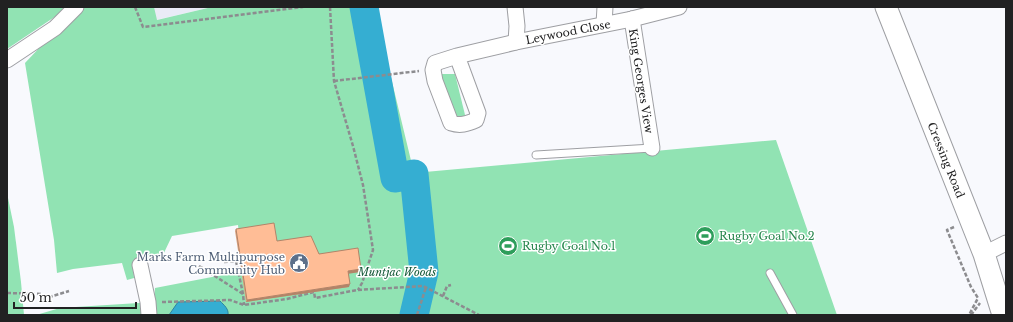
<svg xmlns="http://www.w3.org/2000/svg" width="1013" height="322" viewBox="0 0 1013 322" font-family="'Libre Baskerville',serif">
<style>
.built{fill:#e9ebf6}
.green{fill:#91e3b3}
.water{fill:#35aed2;stroke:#2f849d}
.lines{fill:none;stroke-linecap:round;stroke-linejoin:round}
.river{stroke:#35aed2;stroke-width:29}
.lane-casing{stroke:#9e9fa3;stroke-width:9}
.street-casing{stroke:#9e9fa3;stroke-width:17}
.secondary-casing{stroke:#9e9fa3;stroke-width:23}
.path{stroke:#8c8c8f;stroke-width:2.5;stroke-dasharray:4 2;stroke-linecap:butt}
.lane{stroke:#fff;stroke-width:7}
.street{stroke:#fff;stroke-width:15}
.secondary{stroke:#fff;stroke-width:21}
.wall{fill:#dba381}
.shaded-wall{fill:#b28469}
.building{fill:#ffbd96;stroke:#b28469}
.labels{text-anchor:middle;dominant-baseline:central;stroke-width:3;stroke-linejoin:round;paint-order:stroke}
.street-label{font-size:11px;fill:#212122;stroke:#fff}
.leisure-label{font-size:11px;fill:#27864d;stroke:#fff;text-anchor:start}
.service-label{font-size:11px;fill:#4e5e75;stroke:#fff;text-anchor:end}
.park-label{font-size:11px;font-style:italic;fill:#155a39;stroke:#fff}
</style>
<rect width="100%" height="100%" fill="#f8f9fd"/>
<path class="built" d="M153,7H212L156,20Z"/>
<g class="green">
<path d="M7,7H64L59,14L7,49Z"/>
<path d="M78,7H154L157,20L212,7H374L414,173L776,140L837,315H36L60,308L154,302L155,288L243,271L238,225L172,236L162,257L133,261L134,278L127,280L122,263L73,269L57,273L54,240L25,63Z"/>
<path d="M439,74H455L466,119H456Z"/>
<path d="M7,193L14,227L21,282L24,315H7Z"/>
</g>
<path class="water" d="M220,301C224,305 229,309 228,315H169L178,302Z"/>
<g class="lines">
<path class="river" d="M364,7L395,178L414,174L424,272L414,315"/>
<g class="lane-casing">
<g id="lane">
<path d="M536,155L652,148"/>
<path d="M770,273L793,315"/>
</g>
</g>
<g class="street-casing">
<g id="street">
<path d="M515,7L517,26L516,42"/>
<path d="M632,19L652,148"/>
<path d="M604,24L605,7"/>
<path d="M457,56L478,113L476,120C467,124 460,126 451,123L435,81L433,70L435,63L457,56L516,42L632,19L679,7"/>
<path d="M7,60L55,28L76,7"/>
<path d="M984,254L1006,243"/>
<path d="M140,265L148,302L149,315"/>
</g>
</g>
<g class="secondary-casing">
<path id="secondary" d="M886,7L984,254L1003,315"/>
</g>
<g class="path">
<path d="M135,7L143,27L303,7"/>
<path d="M330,7L334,81L353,146L363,185L373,250L362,283L358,290"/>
<path d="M334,81L419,71"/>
<path d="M954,227L947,230L971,287L978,298L969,315"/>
<path d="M224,262L236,261L243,294L244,305"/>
<path d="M199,266L243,294"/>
<path d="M7,293L42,294"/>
<path d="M443,296L447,286L451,285"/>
<path d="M43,299L69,291"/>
<path d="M162,302L230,300L244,305L287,299L314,292L315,298L357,290L423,286L479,315"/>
<path d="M417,315L426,287"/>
<path d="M971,315L980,303"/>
</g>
<use href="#lane" class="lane"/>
<use href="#street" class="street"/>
<use href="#secondary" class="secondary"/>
</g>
<path class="wall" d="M236,229L319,254L361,269L360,272L348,273L349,287L246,302L235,231Z"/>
<g class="shaded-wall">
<path d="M361,269L360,272L347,274L348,271Z"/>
<path d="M350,284L349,287L246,302L247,300Z"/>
</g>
<path class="building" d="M274,223L277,241L311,236L319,254L358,248L361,269L348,271L350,284L247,300L236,229Z"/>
<defs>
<g id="stadium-disc" transform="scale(1)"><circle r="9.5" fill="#2e9e5b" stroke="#fff"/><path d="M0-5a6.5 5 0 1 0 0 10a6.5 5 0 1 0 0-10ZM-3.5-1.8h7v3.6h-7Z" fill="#fff"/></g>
<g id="civic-disc" transform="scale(1)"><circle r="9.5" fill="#5c6f8a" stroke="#fff"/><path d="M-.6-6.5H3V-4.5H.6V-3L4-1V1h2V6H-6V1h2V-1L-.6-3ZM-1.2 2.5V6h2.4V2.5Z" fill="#fff"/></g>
</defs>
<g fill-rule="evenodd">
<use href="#stadium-disc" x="705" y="236"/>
<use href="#stadium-disc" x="508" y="246"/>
<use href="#civic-disc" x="299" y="263"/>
</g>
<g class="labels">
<g class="street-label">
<text transform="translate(568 32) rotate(-11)">Leywood Close</text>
<text transform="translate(641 81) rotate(81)">King Georges View</text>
<text transform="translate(946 160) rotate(68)">Cressing Road</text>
</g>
<g class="leisure-label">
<text x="719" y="236">Rugby Goal No.2</text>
<text x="522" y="246">Rugby Goal No.1</text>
</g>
<g class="service-label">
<text x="285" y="257">Marks Farm Multipurpose<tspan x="285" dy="13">Community Hub</tspan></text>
</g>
<g class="park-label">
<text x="397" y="272">Muntjac Woods</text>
</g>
</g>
<rect width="1013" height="322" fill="none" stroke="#212122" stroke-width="16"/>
<path d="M14 302v6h122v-6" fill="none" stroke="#212122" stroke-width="2"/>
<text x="20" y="302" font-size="12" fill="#212122" stroke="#ffffff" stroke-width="3" paint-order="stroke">50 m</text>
</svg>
